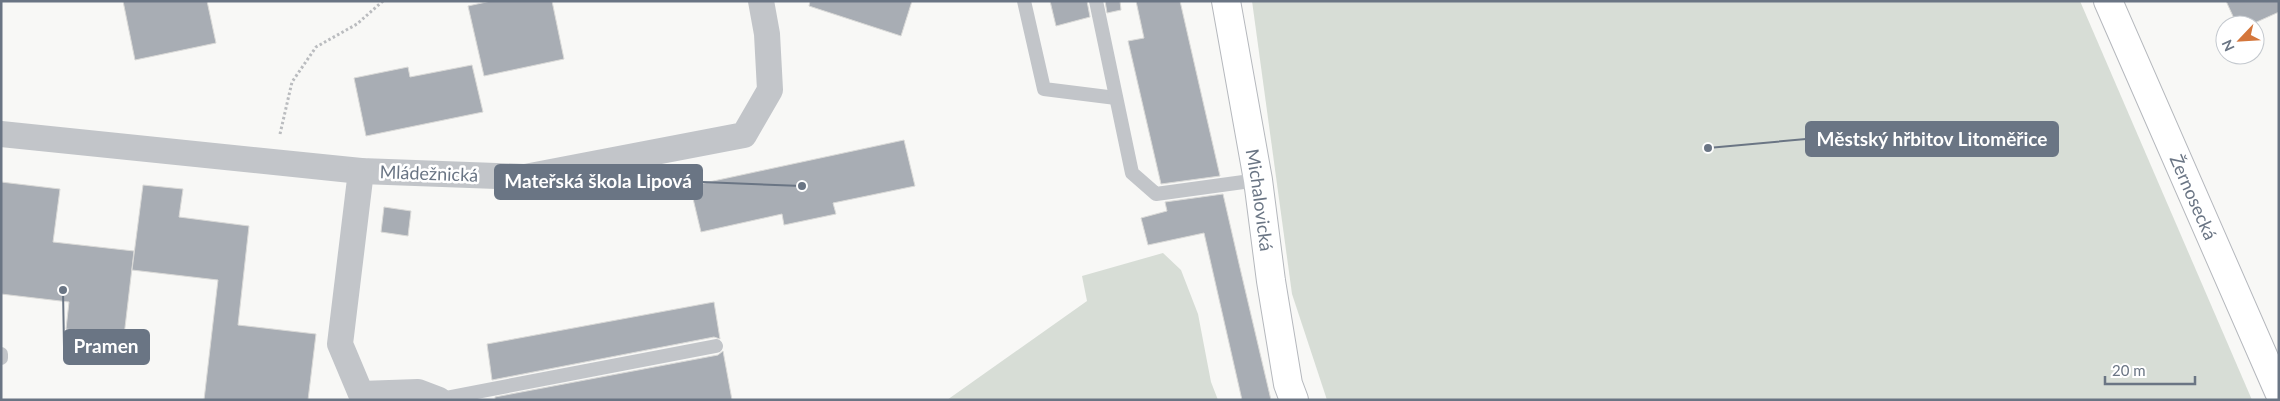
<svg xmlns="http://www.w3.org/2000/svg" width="2280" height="401" viewBox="0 0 2280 401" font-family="Lato,sans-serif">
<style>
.green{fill:#d7ddd6}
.building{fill:#a8adb4;stroke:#dadad8}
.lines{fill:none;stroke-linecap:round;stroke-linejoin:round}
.secondary-casing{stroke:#b5b8bd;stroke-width:30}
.path{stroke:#babcbf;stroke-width:3;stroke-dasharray:2.5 2.5;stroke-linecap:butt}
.lane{stroke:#c2c5c9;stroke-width:14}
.street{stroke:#c2c5c9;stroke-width:26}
.secondary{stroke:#fff;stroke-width:28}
.labels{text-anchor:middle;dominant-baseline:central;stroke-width:5;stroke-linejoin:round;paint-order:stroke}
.street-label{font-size:18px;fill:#6a7584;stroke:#fff}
.leader{fill:none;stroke:#6a7584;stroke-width:2}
.callout-dot{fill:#6a7584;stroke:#fff;stroke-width:2}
.callout{fill:#6a7584;stroke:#6a7584;stroke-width:2}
.callout-label{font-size:19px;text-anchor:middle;font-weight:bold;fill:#fff}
</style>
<rect width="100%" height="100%" fill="#f8f8f6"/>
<g class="green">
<path d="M1252,1H2080L2252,400H1327L1292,294Z"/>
<path d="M1163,253L1181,270L1198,314L1211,382L1218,400H947L1087,301L1082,276Z"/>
</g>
<g class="building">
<path d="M123,1H207L216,43L135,60Z"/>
<path d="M491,1H552L564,59L484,76L468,6Z"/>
<path d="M810,1H912L901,36L809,6Z"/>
<path d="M1050,1H1087L1090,17L1056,26Z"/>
<path d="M1105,1H1120L1121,10L1107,13Z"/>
<path d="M1136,1H1180L1220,176L1161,184L1128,41L1144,38Z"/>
<path d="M2226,1H2279V12L2250,25H2237Z"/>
<path d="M472,65L483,112L366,136L354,78L408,67L410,77Z"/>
<path d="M904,140L915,186L833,203L836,214L784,225L782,214L701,232L690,186Z"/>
<path d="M1,182L60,189L53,242L134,251L124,336L66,329L69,302L1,294Z"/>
<path d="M143,185L183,189L179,217L249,226L238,325L316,334L308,400H204L218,280L132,270Z"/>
<path d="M1223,194L1240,268L1271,400H1242L1204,233L1148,245L1141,218L1167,211L1165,202Z"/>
<path d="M384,207L411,211L408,236L381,232Z"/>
<path d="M714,302L720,339L714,337L492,380L487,344Z"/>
<path d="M723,351L732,400H495V397L718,355Z"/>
</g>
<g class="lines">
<g class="secondary-casing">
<g id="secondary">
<path id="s1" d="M1226,1L1258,180L1271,281L1288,384L1294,400"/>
<path id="s2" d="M2108,1L2279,392"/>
</g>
</g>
<path class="path" d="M280,134L292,82L316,47L357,24L383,1"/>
<g class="lane">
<path d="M1024,1L1044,89L1116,98"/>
<path d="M1096,1L1132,173L1156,194L1258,180"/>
<path d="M1,354V358"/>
<path d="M440,399L716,346"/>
</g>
<g class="street">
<path d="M1,134L361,171L525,177L744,135L770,90L767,34L761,1"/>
<path d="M361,171L340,344L361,394L418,392L439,400"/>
</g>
<use href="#secondary" class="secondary"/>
</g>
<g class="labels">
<g class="street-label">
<text transform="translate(429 173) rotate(2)">Mládežnická</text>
<text stroke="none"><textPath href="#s2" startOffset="214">Žernosecká</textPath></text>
<text stroke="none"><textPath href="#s1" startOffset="202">Michalovická</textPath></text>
</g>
</g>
<path class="leader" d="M1708 148L1806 139M802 186L702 182M63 290L64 347"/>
<g class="callout-dot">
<circle cx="1708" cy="148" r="5"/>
<circle cx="802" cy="186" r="5"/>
<circle cx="63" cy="290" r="5"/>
</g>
<g class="callout">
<rect x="1806" y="122" width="252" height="34" rx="5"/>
<rect x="495" y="165" width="207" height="34" rx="5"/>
<rect x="64" y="330" width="85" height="34" rx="5"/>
</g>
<g class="callout-label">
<text x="1932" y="146">Městský hřbitov Litoměřice</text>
<text x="598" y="188">Mateřská škola Lipová</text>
<text x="106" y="353">Pramen</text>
</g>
<rect width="2280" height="401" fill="none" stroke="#6a7584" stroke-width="5"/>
<g transform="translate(2240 40) rotate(245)"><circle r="24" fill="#ffffff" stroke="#c3c8ce"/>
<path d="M0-4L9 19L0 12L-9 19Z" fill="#d4763b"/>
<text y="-8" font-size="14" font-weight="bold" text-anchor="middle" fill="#6a7584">N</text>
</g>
<path d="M2105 376v8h90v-8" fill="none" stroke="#6a7584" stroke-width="2.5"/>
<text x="2112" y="376" font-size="15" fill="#6a7584" stroke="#ffffff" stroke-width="4" paint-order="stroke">20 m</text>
</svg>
